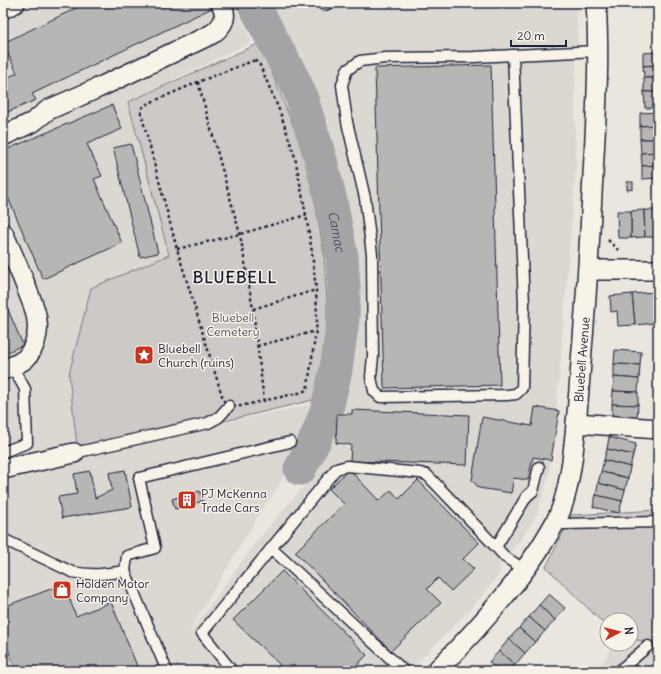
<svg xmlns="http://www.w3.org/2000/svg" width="661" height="674" viewBox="0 0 661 674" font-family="Delius,sans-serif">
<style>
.built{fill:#dbd8d2}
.green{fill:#cdc9c6;stroke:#787680}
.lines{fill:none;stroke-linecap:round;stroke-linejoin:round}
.river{stroke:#a6a3a6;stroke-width:33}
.building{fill:#b8b6b5;stroke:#22223b}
.lane-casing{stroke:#22223b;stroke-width:13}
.street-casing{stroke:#22223b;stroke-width:22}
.path{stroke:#22223b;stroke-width:2.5;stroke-dasharray:3 3;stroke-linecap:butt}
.lane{stroke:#f7f3e8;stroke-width:10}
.street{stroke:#f7f3e8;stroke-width:19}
.labels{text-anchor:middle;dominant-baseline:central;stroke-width:3;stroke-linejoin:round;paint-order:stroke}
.park-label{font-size:12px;fill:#555465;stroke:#f7f3e8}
.poi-label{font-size:12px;fill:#22223b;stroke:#f7f3e8;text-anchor:start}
.street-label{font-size:12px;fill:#22223b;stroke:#f7f3e8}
.water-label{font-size:13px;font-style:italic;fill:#504f60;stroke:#f7f3e8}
.district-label{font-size:16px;font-weight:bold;letter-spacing:1px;fill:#22223b;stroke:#f7f3e8}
</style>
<rect width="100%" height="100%" fill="#eae6de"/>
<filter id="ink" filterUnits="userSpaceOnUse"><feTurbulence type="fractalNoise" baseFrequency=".025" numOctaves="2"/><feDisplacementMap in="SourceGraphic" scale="8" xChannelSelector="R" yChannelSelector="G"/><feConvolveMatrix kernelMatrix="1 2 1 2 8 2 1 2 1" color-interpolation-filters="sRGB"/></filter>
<g filter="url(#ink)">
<g class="built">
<path d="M3,3H233L252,42L128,102L169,255L91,288L69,374L78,455L315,403L303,438L278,487L260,513L190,630L191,632L255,543L310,479L328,420L346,394L357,334L356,281L344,199L321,120L269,3H576L578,33L575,81V131L576,165L559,381L549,476L538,512L520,541L499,565L500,573L469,611L409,671H3Z"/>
<path d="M631,639L658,643V671H598L613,644H631Z"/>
</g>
<g class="green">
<path d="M260,43L304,153L309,168L324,254L327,302V336L313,400L78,456L69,374L91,288L169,255L128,102Z"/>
<path d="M658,510V643L631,639V620H607V627L546,567L572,515Z"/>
</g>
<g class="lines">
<path class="river" id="s1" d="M253,3L294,80L301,96L320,157L331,201L342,257L344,289L343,319L336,370L327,409L315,440L300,469"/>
</g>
<g class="building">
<path d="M87,3H209L212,8L32,94L36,100L3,114V80L17,73L3,43Z"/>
<path d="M658,52V65L643,66V53Z"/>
<path d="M491,65L500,385L384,388L375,68Z"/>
<path d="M658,65V78H644L643,66Z"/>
<rect x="644" y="78" width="14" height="14"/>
<path d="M644,92H658V108H645Z"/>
<path d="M112,105L122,129L87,144L102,176L94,179L122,243L43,279L3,186V151Z"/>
<path d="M658,112V125L640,126V113Z"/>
<path d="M658,125V139H640V126Z"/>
<path d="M640,139H658V152L641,153Z"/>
<path d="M131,144L158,253L140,257L113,148Z"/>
<path d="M658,152V165L642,166L641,153Z"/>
<path d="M658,165V178L642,179V166Z"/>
<path d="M627,182H633V189L627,190Z"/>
<path d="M644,210L645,237L631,238V211Z"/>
<path d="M644,210H658V237H645Z"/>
<path d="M617,211H631V238H618Z"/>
<path d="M654,292L656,323L635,325L632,294Z"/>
<path d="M632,294L635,325L618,326L617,311L611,312L610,296Z"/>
<path d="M3,298L23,345L3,354Z"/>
<path d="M615,350L641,352L640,365L614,364Z"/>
<path d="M614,364L640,365L639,379L614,377Z"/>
<path d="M614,377L639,379L638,392L613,391Z"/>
<path d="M613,391L638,392V405L612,404Z"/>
<path d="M612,404L638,405L637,419L612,418Z"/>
<path d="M535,407L559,411L551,460L533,457L528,480L514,478L511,493L479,488L472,480L482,417L532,426Z"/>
<path d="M352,410L469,415L467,465L350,461L351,445L336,443L337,414H352Z"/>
<path d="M609,437L636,444L633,455L607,449Z"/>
<path d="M607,449L633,455L630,467L604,460Z"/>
<path d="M657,452L658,453V477L655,476Z"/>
<path d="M604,460L630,467L628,478L601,472Z"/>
<path d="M349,469L379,501L391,490L399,499L418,480L479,543L463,559L474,569L451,591L438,578L427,589L441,603L391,651L295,552L344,504L329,489Z"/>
<path d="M125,470L132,507L62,518L58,497L77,494L74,474L90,471L95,498L112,490L109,473Z"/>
<path d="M601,472L628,478L625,490L598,483Z"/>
<path d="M598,483L625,490L622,501L596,495Z"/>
<path d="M200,491L203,501L175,509L172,499Z"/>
<path d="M596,495L622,501L619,513L593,507Z"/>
<path d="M282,571L367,655L351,671H273L280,665L233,620Z"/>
<path d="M64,584L76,616L111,602L139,671H16L3,636V607Z"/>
<path d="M549,594L565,608L555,620L539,605Z"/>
<path d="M539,605L555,620L545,631L529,617Z"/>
<path d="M529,617L545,631L535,642L519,628Z"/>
<path d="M519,628L535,642L525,653L509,639Z"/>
<path d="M509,639L525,653L515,665L499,651Z"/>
<path d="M499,651L515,665L510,671H499L489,662Z"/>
</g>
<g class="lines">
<g class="lane-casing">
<g id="lane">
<path d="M324,5L332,3"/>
<path d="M513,55L524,303L522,388L516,394L507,395L380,397L374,391L371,377L373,356L372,254L365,198L347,122L342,85L347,70L360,61L385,58L474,57L598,51"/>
<path d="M3,452L27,443L25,389L12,366"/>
<path d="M74,453L208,423L219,417L229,406"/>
<path d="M554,524H564L658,522"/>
<path d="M3,539L72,572C91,576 106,574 125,571L127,556L155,548L139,478L290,442"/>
<path d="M496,547L505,557L525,570"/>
<path d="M272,549L404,671"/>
<path d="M125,571L167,671"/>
<path d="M232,671L202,633L336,469L347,466L420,473L427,475L432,480L496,547L527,496L533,491L539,467"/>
<path d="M619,671L648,646"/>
</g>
</g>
<g class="street-casing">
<g id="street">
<path d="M3,9L15,3"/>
<path d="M3,136L33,122L48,110L98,88L212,34C224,25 228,17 221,3"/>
<path d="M3,233C12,253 21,272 28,292C32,302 37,312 37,322C39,334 34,350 25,359C19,364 10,367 3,370"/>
<path d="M588,270H658"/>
<path d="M576,423L658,429"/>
<path d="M3,469L74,453"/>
<path id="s2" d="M436,671C473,634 509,594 538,551C545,540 552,529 558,517C566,499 569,480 572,461C577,424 579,387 582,350C587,292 590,234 593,175C596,118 600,60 596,3"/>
</g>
</g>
<g class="path">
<path d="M655,3L657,10L658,21"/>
<path d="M255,60L259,63L280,112L295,157L306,215L312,252L316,290L317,319L316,331L308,385L307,389L303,392L236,407C230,406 226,405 223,399L177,249L141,113L142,108L147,104L198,82Z"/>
<path d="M198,82L240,234L253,309L264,401"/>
<path d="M608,240L617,249L621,251"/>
<path d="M177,249L240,234L306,215"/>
<path d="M253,309L316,290"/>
<path d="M257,346L316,331"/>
</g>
<use href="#lane" class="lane"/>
<use href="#street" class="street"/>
</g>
</g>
<defs>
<g id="sight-square" transform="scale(1)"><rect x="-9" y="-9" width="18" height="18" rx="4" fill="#c8321e" stroke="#f7f3e8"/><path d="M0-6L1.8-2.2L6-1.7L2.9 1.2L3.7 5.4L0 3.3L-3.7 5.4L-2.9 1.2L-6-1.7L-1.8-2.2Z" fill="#fff"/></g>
<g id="building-square" transform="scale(1)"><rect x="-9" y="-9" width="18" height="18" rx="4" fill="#c8321e" stroke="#f7f3e8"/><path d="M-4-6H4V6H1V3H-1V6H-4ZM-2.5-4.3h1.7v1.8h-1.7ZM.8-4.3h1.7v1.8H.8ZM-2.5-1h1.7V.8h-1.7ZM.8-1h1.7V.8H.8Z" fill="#fff"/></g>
<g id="shop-square" transform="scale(1)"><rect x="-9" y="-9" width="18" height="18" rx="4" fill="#c8321e" stroke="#f7f3e8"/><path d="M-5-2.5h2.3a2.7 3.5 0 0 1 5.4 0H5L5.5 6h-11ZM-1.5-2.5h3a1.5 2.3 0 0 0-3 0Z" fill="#fff"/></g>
</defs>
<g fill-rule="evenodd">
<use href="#sight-square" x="144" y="355"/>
<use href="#building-square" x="187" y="500"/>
<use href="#shop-square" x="62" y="590"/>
</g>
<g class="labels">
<g class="park-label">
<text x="233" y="317">Bluebell<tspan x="233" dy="14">Cemetery</tspan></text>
</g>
<g class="poi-label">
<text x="158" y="348">Bluebell<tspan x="158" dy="14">Church (ruins)</tspan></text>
<text x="201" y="493">PJ McKenna<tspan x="201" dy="14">Trade Cars</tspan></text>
<text x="76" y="583">Holden Motor<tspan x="76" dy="14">Company</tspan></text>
</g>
<g class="street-label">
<text stroke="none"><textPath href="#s2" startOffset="357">Bluebell Avenue</textPath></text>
</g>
<g class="water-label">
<text stroke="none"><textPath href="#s1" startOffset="245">Camac</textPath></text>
</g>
<g class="district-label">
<text x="235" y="277">BLUEBELL</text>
</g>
</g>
<rect width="661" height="674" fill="none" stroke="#f7f3e8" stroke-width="16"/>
<rect x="8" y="8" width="645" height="658" fill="none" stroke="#22223b" stroke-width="1.5" filter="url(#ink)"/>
<g transform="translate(619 632) rotate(83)"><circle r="19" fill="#f7f3e8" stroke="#a29fa3"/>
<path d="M0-3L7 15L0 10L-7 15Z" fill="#c8321e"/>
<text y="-6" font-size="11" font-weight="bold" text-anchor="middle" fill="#22223b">N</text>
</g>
<path d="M511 40v6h55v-6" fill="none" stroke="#22223b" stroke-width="2"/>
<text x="517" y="40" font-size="12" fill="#22223b" stroke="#f7f3e8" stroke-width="3" paint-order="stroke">20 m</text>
</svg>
